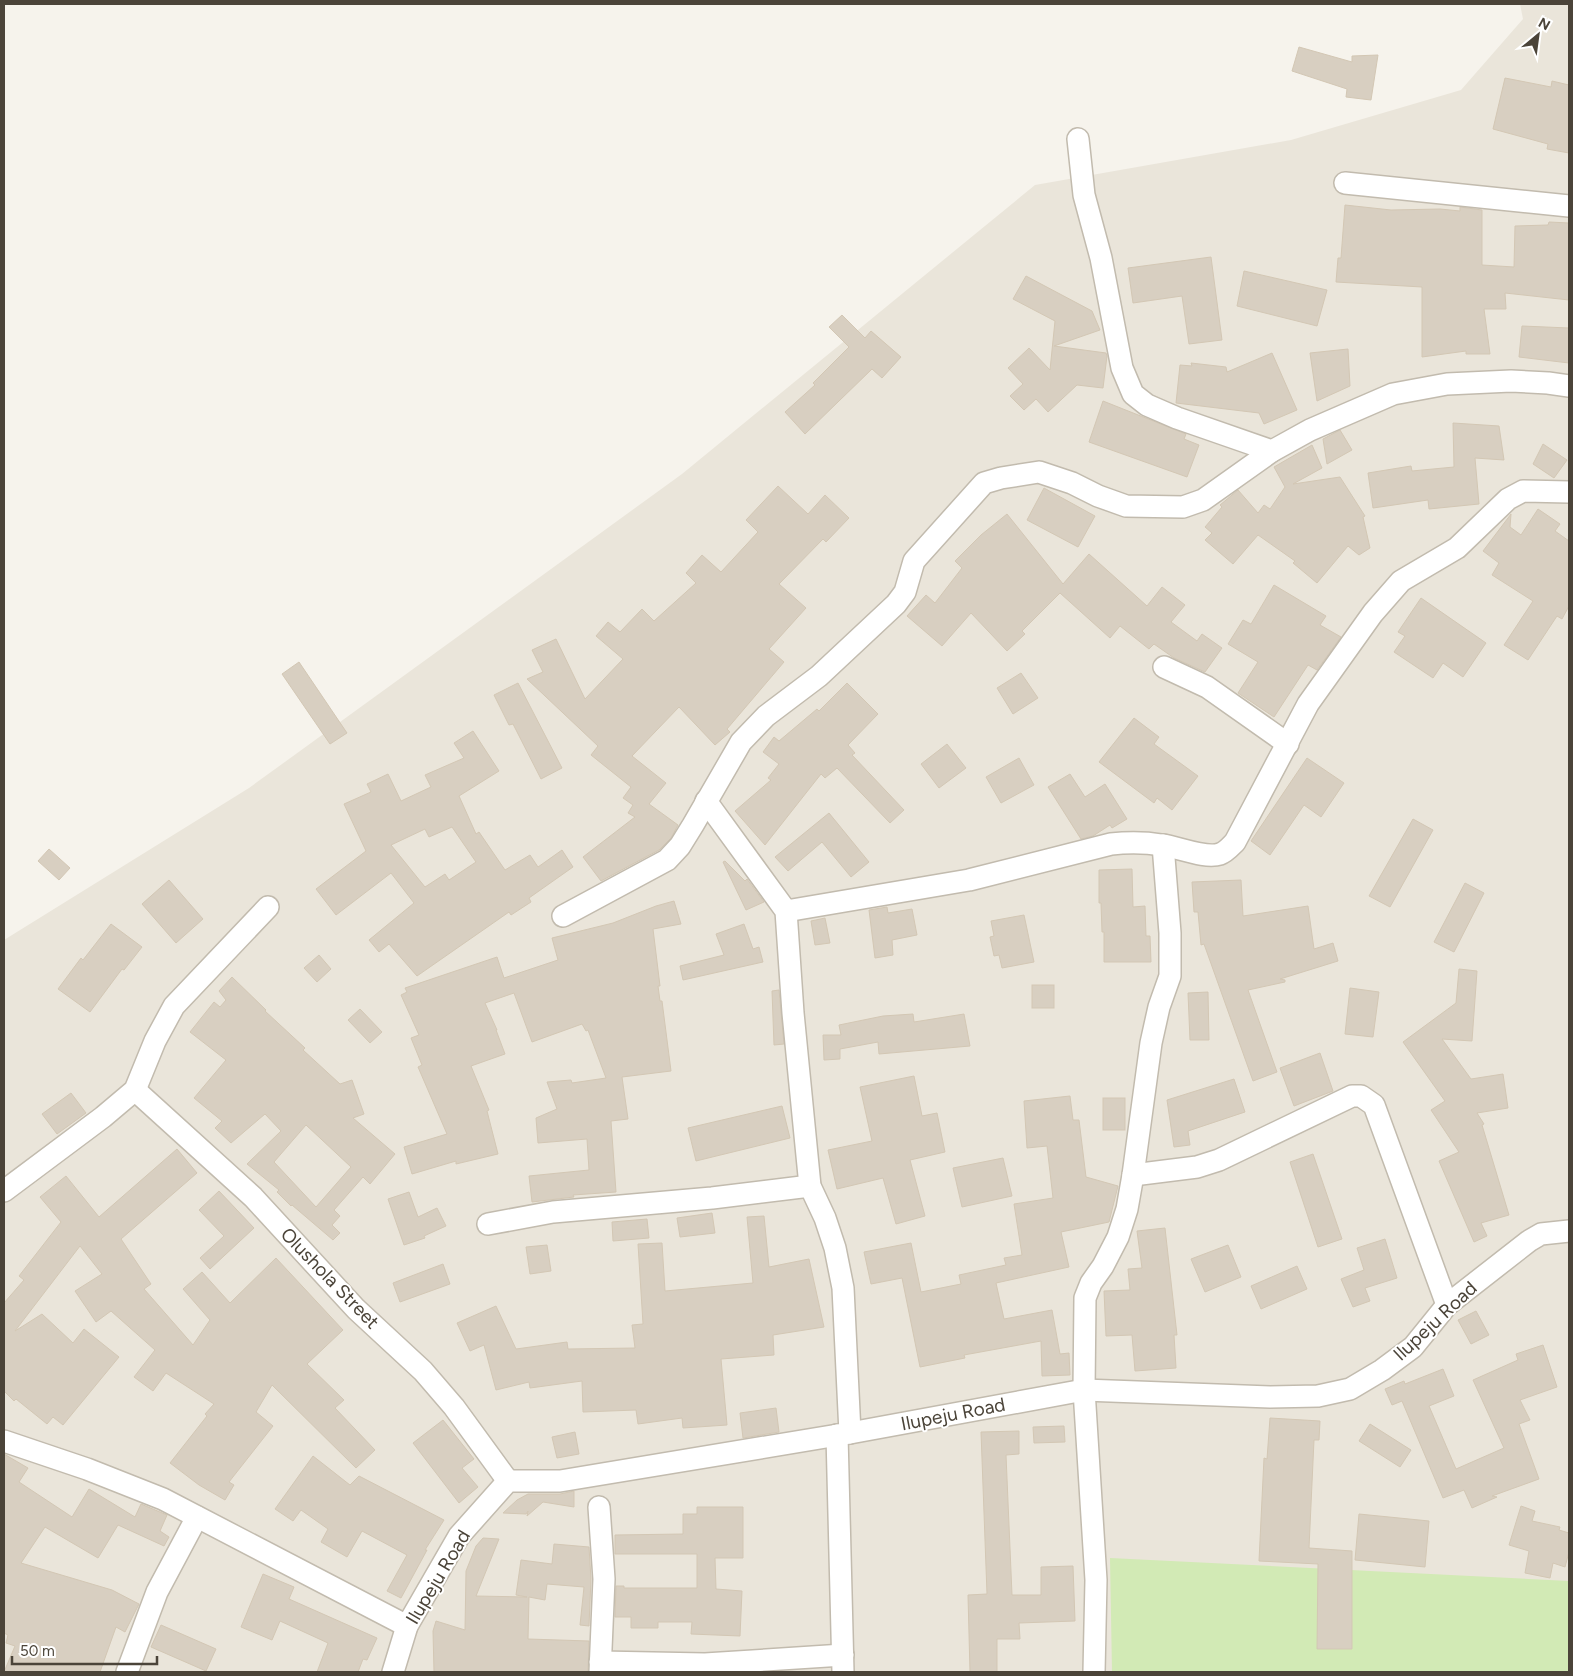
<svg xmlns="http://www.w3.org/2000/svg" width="1573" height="1676" viewBox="0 0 1573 1676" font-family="Figtree,sans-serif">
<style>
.residential{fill:#eae5da}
.green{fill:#d2eab5}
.building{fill:#d8cfc1;stroke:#d3c7b4;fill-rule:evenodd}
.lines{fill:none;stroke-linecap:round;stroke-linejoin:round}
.street-casing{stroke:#c2bbae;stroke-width:24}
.street{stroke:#fff;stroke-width:21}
.labels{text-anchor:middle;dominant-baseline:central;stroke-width:4;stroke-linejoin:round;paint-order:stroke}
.street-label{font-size:19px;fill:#4b4439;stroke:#fff}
</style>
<rect width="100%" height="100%" fill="#f6f3ec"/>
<path class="residential" d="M1520,4H1569V1672H4V940L249,788L682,474L1035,185L1291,140L1461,90L1523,19Z"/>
<path class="green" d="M1110,1558L1569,1581V1672H1112Z"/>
<g class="building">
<path d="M1299,47L1352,62V56L1378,55L1371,100L1346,97L1347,89L1292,71Z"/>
<path d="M1505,78L1551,87L1552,81L1569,85V153L1547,149L1548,144L1493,129Z"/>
<path d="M1345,205L1391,210L1440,209L1460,211V207L1482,210V265L1514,267L1515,226L1548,225L1549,222L1569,223V300L1505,293L1506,309H1484L1490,354H1466V351L1422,357V287L1336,282L1338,258H1341Z"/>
<path d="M1211,257L1222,340L1189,344L1182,296L1133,303L1128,268Z"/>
<path d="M1244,271L1327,290L1317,326L1237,306Z"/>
<path d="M1026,276L1092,311L1100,330L1054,346L1106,353L1107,356L1103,388L1077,385L1048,412L1036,399L1024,410L1010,396L1023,384L1008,368L1029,348L1050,370L1055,321L1013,299Z"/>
<path d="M842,315L865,338L871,331L901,357L882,378L872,369L805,434L785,412L815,385L813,383L849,347L829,327Z"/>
<path d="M1522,326L1569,328V363L1519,357Z"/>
<path d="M1348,349L1350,386L1317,401L1310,353Z"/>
<path d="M1272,353L1297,410L1264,424L1259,413L1176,403L1180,365L1192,366L1191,363L1226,367L1227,372Z"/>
<path d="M1103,401L1186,434L1184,439L1199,445L1187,477L1089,442Z"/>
<path d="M1453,423L1499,426L1504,460L1475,458L1479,504L1429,509L1428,500L1373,508L1368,473L1411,466L1412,471L1454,467Z"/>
<path d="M1340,430L1352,450L1327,464L1323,439Z"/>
<path d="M1543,444L1567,460L1554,478L1533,464Z"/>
<path d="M1312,445L1322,468L1293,484L1340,477L1365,516L1363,517L1370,548L1359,555L1348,546L1317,583L1293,563L1295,561L1258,535L1233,564L1205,540L1212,533L1205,527L1222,507L1220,505L1238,490L1258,513L1264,505L1270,509L1285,487L1274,467Z"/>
<path d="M778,486L808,514L825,495L849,518L826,542L823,539L779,584L806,608L769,649L784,662L727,729L730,732L715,745L679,707L632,756L666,783L649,804L678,825L671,838L659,850L601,881L583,857L635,817L628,813L633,805L623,798L631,787L591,755L598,746L527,679L543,672L532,650L556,639L585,699L623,659L596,636L608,622L620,632L642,609L654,621L696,583L686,573L702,555L721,572L758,532L746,520Z"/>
<path d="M1044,488L1095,516L1078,547L1027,520Z"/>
<path d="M1538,509L1560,524L1555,531L1569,541V606L1562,619L1557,616L1528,660L1504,645L1533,601L1492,575L1499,563L1483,551L1511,514L1510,527L1521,535Z"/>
<path d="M1007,514L1063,584L1089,554L1147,606L1162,587L1185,605L1171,622L1197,641L1202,634L1222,648L1205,672L1174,658L1154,644L1149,649L1120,626L1110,638L1060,593L1022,631L1025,634L1007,651L971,613L942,646L907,616L926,595L935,603L962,568L955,561L981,535Z"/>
<path d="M1274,585L1326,616L1320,625L1341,637L1317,670L1308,665L1274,717L1238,693L1258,662L1228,644L1243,620L1251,624Z"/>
<path d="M1421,598L1486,643L1463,677L1443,663L1433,678L1394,652L1405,636L1398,632Z"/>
<path d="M299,662L347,733L330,744L282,674Z"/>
<path d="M1021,673L1038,698L1013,714L997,688Z"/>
<path d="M518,683L562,768L541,779L513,724L509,725L494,695Z"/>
<path d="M847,683L878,714L848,745L855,753L852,755L904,810L890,823L837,768L825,778L821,774L765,845L735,811L771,780L768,778L779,764L763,752L774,737L779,741L817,709L819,711Z"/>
<path d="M1134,718L1159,737L1154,744L1198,776L1172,810L1157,798L1154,803L1099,762Z"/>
<path d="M473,731L499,771L459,796L476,834L479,832L505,870L530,855L538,867L562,850L573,867L529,898L531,902L511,915L509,912L417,976L389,944L379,952L369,940L414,903L391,873L336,915L316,889L366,851L344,804L371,792L367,784L388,774L401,801L431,787L425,775L464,758L454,743ZM452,827L476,862L449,880L445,874L425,887L391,845L425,829L429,837Z"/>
<path d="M947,744L966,768L939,788L921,764Z"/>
<path d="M1019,758L1034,785L1001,803L986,777Z"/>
<path d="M1307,758L1344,783L1321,817L1304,805L1270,855L1251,841Z"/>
<path d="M1070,774L1085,797L1105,784L1127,819L1112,828L1110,825L1093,836L1081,839L1048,787Z"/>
<path d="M829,813L869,862L851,877L822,842L788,871L775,857Z"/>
<path d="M1413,819L1433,830L1390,907L1369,896Z"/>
<path d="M49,849L70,868L59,880L38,861Z"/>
<path d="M725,861L745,881L747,879L764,902L746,910L723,862Z"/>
<path d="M1132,869L1133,907L1145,906L1146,936H1150L1151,962H1104V932H1102L1101,903H1099V870Z"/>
<path d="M169,880L203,919L176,943L142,904Z"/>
<path d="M1241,880L1243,916L1308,906L1314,949L1333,943L1338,961L1280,979L1285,980V982L1248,990L1277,1072L1253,1081L1204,944L1201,945L1198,912H1194L1192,882Z"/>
<path d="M1465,883L1484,893L1454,952L1434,942Z"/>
<path d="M674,901L681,924L653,929L660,986H658L660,1001H662L671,1071L622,1077L628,1119L611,1121L616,1192L573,1195L574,1197L532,1202L529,1176L589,1170L587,1139L538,1143L536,1118L557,1109L547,1082L571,1080L572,1083L606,1078L588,1030L586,1031L582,1024L532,1042L514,993L485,1003L497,1030H496L505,1054L471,1066L489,1110L487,1111L498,1154L456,1164V1161L412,1174L404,1147L447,1134L418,1067L422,1065L411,1038L419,1035L401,995L407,992L405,988L497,957L504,978L558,960L552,938L613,923L656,906Z"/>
<path d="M887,907L888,913L912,909L917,935L892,940L893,955L875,958L869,910Z"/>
<path d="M1024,915L1034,962L1002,968L999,955L994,956L990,937L994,936L991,921Z"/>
<path d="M825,918L830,943L815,945L811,921Z"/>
<path d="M111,924L142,947L124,970L122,969L90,1012L58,989L81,958L83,960Z"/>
<path d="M744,924L753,949L759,947L763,962L683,980L680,966L724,955L716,934Z"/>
<path d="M319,955L331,969L317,982L304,968Z"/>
<path d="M1459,969L1477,971L1472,1041L1442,1039L1471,1079L1503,1074L1508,1108L1477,1113L1484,1124L1482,1125L1509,1215L1481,1223L1487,1236L1474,1242L1439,1161L1459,1152L1431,1110L1445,1101L1403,1042L1456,1003Z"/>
<path d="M232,977L266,1010L265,1011L305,1048L303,1050L340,1084L352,1080L364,1114L353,1118L395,1154L370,1184L363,1177L334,1210L340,1216L332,1225L340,1233L333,1240L292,1205L291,1206L277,1192L279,1190L247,1164L281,1131L265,1114L231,1143L215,1128L222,1121L194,1098L226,1060L190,1032L214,1002L220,1007L226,1000L219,991ZM306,1125L351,1167L316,1207L274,1162Z"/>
<rect x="1032" y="985" width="22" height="23"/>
<path d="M1350,988L1379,992L1373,1037L1345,1034Z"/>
<path d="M779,990L784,1044L774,1045L772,991Z"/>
<path d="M1208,992L1209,1040H1190L1188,993Z"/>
<path d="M360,1009L382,1032L370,1043L348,1020Z"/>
<path d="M913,1014L914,1022L964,1014L970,1046L879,1054L878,1042L840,1049V1059L824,1060L823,1035H841L839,1025L883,1016Z"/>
<path d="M1320,1053L1333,1091L1294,1106L1280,1068Z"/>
<path d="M914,1076L922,1116L937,1113L945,1152L910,1160L925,1216L896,1224L883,1178L837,1189L828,1150L872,1141L860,1087Z"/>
<path d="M1234,1079L1245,1112L1188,1131L1190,1145L1174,1147L1167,1100Z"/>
<path d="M71,1093L86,1113L57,1134L42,1114Z"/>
<path d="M1070,1096L1073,1120H1079L1086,1177L1118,1186L1109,1222L1061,1232L1069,1267L996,1283L1004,1319L1052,1310L1060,1354L1069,1353L1070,1375L1042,1376L1041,1341L964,1355L965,1358L920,1367L902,1278L871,1284L864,1252L911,1243L921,1292L961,1284L959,1275L1006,1265L1004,1258L1022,1255L1014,1204L1053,1198L1047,1146L1027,1148L1024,1101Z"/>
<rect x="1103" y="1098" width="22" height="32"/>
<path d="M782,1106L790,1138L696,1161L688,1128Z"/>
<path d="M177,1149L197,1173L121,1239L151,1284L144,1289L193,1345L210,1320L183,1289L202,1272L230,1303L276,1258L343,1330L307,1364L344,1400L335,1408L375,1450L356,1468L272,1385L256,1412L273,1426L229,1482L234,1485L225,1500L199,1485L170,1463L207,1416L205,1414L214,1404L166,1373L153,1391L134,1377L155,1350L111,1311L96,1322L75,1291L102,1274L80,1246L15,1331L42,1314L73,1343L84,1329L119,1357L63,1425L53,1417L47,1424L16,1399L14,1401L4,1391V1303L24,1280L19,1276L61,1222L40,1197L66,1176L99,1217Z"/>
<path d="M1313,1154L1342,1239L1318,1247L1290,1162Z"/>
<path d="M1003,1158L1012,1196L962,1207L953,1168Z"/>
<path d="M219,1191L254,1228L210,1269L200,1258L224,1236L199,1210Z"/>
<path d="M409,1192L418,1217L437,1208L446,1226L424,1236L425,1238L404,1245L388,1199Z"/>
<path d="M712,1213L715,1233L680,1237L677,1218Z"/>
<path d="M764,1216L769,1267L809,1259L824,1327L773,1335L774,1355L721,1359L727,1425L683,1428L682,1418L638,1424L636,1410L583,1412L582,1381L530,1388L529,1382L496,1390L484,1345L470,1351L457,1323L496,1306L516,1349L567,1342L568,1349L635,1348L632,1325L643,1324L638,1244L662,1243L665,1291L753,1283L747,1217Z"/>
<path d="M647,1219L649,1238L613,1241L612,1222Z"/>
<path d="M1165,1228L1177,1335H1174L1176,1368L1135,1371L1132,1335L1106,1336L1104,1291L1130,1290L1128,1269L1142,1268L1137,1231Z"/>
<path d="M1385,1239L1397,1278L1365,1288L1370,1301L1353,1307L1341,1279L1364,1270L1357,1248Z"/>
<path d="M547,1245L551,1271L530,1274L526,1247Z"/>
<path d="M1228,1245L1241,1277L1205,1292L1191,1259Z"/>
<path d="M443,1264L450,1284L400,1302L393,1283Z"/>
<path d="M1297,1266L1307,1289L1261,1309L1251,1286Z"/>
<path d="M1476,1311L1489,1335L1471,1344L1458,1320Z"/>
<path d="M1543,1345L1557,1387L1520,1400L1530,1420L1519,1424L1539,1479L1492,1496L1497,1497L1472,1508L1464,1490L1443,1498L1402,1401L1392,1405L1385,1389L1404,1381L1405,1384L1443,1369L1454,1396L1429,1406L1456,1469L1504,1448L1473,1380L1518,1360L1516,1354Z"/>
<path d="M776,1408L779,1432L743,1438L740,1413Z"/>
<path d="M1270,1418L1320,1421L1319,1440H1314L1309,1548L1352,1551V1649H1317L1318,1564L1259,1561L1264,1458L1267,1459Z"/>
<path d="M443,1420L474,1459L462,1468L478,1487L459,1503L413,1443Z"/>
<path d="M1370,1424L1411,1450L1400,1467L1359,1441Z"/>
<path d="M1064,1426L1065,1442L1034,1443L1033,1427Z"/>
<path d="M1019,1431V1454L1006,1455L1012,1595H1041V1567L1073,1566L1075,1621L1019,1623L1020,1639H997V1672H970L968,1595L987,1594L981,1432Z"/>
<path d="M575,1432L579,1454L557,1458L552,1437Z"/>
<path d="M4,1454L28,1468L19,1482L72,1517L89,1489L135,1517L141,1504L167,1515L160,1531L169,1537L164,1546L118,1525L98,1558L45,1527L21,1563L112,1590L139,1604L125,1632L116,1627L100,1672H4L15,1646L6,1643L8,1635L4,1633Z"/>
<path d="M313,1456L350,1485L359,1476L444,1520L425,1550H427L401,1598L387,1591L407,1555L362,1531L347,1557L321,1542L328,1529L301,1510L293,1521L275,1509Z"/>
<path d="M574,1491V1507L543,1502L527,1516L528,1511L526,1514L503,1513L517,1500L528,1494H560Z"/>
<path d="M1521,1506L1535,1511L1532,1521L1560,1527L1559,1530L1569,1533V1552L1565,1567L1553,1563L1550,1578L1525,1573L1529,1551L1509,1545Z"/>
<path d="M697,1507H743V1558H715L716,1589L742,1591L740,1636L691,1634L692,1622H658V1628H631V1617H615L616,1586H624V1588H697V1554H615V1535L683,1534V1514H697Z"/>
<path d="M1359,1514L1429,1521L1425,1567L1355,1560Z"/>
<path d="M483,1538L499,1539L476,1596L527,1597L516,1595L521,1560L552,1564L554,1544L589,1547L591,1579L589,1626L580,1625L584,1587L547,1584L545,1600L529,1597L528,1639L589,1641L588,1672H434L433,1631L436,1621L465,1630L466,1571L476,1546Z"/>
<path d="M263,1574L294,1587L289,1599L377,1638L367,1660L363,1659L358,1672H317L328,1643L280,1621L272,1640L241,1627Z"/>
<path d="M161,1625L216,1649L206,1671L151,1647Z"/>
</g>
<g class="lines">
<g class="street-casing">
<g id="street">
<path d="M1078,139L1084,195L1101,258L1122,368L1133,394L1147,405L1177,418L1272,451"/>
<path d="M1345,183L1569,206"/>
<path d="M1164,667L1207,687L1288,744"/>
<path d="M706,801L786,911L793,1013L810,1186L825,1218L835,1248L843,1288L850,1433"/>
<path d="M786,911L969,880L1111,844C1129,842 1144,842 1162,845C1178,847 1205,859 1220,854C1226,852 1230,847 1235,842L1308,704L1373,613L1401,581L1457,548L1508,499L1523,491L1569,492"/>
<path d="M563,916L667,860L680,846L693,825L741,742L766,716L819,676L896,604L905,592L914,561L984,483L1001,478L1039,472L1072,483L1098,496L1126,506L1183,507L1203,500L1272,451L1310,430L1393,394L1447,384L1511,381L1548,383L1569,386"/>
<path d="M135,1090L253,1197L356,1309L423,1371L454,1407L508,1481"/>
<path d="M1133,1175L1197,1167L1219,1160L1352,1096H1361L1374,1105L1447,1305"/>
<path d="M4,1191L103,1117L135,1090L155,1041L174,1006L268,907"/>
<path d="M488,1224L553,1212L712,1198L810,1186"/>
<path d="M837,1435L843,1672"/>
<path d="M4,1441L87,1469L163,1499L407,1626"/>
<path d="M599,1507L604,1579L600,1672"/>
<path d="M600,1662L705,1664L843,1655"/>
<path d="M127,1672L157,1592L197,1517"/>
<path d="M393,1672L407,1626L459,1536L508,1481H560L850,1433L1084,1390L1270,1397L1318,1396L1350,1389L1382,1370L1413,1347L1447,1305L1529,1241L1541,1234L1569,1231"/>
<path d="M1094,1672L1096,1580L1084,1390L1085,1298L1091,1283L1103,1266L1118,1237L1127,1209L1133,1175L1151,1043L1159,1007L1170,976V933L1163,845"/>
</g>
</g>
<use href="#street" class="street"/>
</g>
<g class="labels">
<g class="street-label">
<text transform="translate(330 1278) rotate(46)">Olushola Street</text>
<text transform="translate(1435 1321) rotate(-43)">Ilupeju Road</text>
<text transform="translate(953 1414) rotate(-11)">Ilupeju Road</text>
<text transform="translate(438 1577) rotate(-59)">Ilupeju Road</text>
</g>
</g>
<rect width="1573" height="1676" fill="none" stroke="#4b4439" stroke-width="10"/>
<g transform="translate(1538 35) rotate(29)" stroke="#ffffff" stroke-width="4" paint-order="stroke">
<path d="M0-4L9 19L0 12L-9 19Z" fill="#4b4439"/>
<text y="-8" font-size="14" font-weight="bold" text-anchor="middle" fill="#4b4439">N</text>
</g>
<path d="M12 1656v8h145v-8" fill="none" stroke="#4b4439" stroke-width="2.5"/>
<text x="20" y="1656" font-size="15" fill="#4b4439" stroke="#ffffff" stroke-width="4" paint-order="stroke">50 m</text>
</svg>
